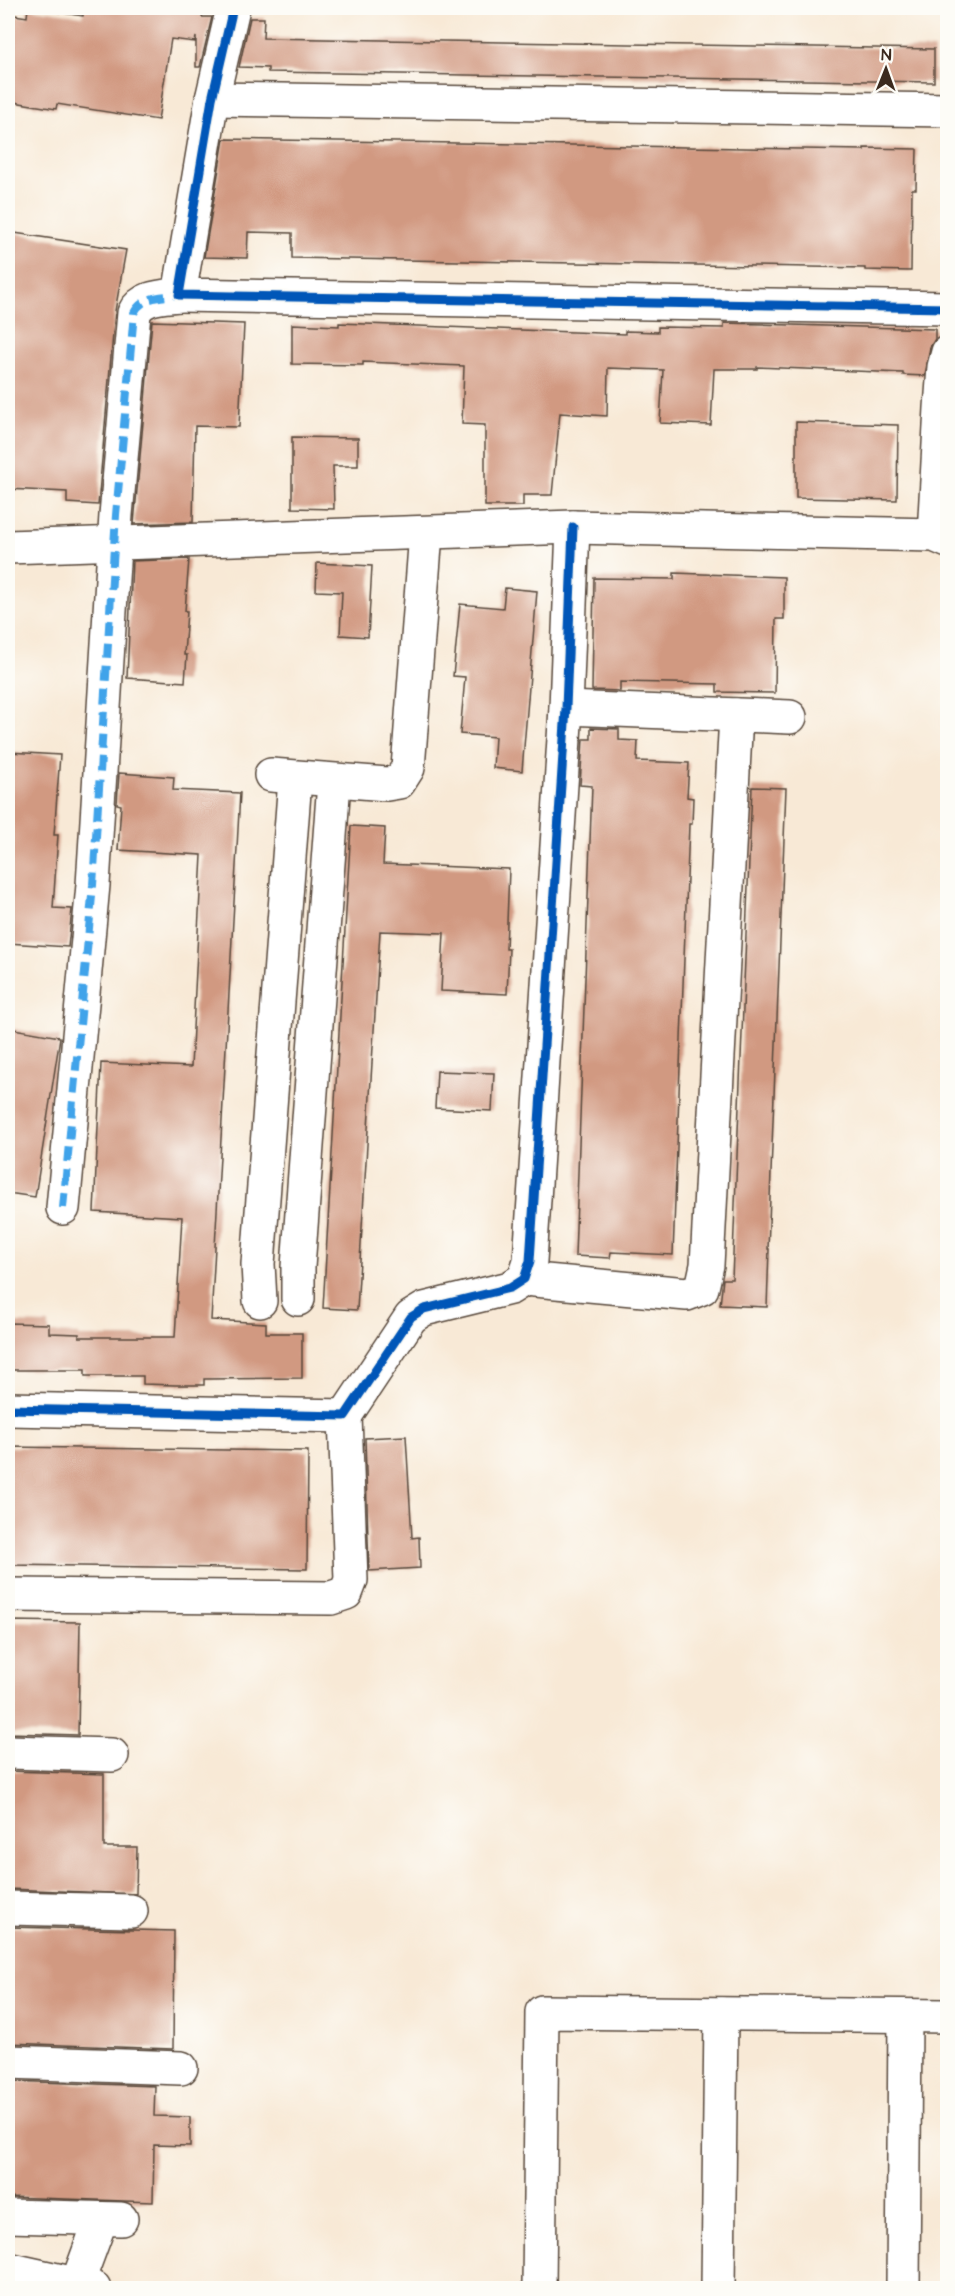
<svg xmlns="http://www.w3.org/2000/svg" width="955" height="2296" viewBox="0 0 955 2296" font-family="'Architects Daughter',sans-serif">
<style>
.building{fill:#d19981}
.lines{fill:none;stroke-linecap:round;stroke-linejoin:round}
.street-casing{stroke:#57473a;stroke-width:36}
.street{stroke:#fff;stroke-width:33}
.quiet{stroke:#3fa3ea;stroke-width:8;stroke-dasharray:15 8;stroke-linecap:butt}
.cycleway-casing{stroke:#fdfcf7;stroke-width:13}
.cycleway{stroke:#0057b8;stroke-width:9}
</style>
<rect width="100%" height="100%" fill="#fdfcf7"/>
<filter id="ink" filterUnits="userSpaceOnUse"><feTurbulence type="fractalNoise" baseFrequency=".0167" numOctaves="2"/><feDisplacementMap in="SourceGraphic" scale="12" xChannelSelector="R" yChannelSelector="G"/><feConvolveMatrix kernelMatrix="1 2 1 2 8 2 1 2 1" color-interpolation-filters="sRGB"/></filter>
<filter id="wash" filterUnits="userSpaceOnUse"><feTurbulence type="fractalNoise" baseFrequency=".008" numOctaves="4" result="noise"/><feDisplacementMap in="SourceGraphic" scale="24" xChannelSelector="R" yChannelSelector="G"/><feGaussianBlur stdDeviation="1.35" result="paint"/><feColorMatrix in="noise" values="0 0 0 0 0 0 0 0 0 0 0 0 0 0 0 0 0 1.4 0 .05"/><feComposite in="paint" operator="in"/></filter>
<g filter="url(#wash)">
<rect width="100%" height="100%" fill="#f8e9d6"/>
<g id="blocks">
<g class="building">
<path d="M28,8L83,16L84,8H204L202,17H212L200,67H196V37L195,42L171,39L158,120L57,104L56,109L8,101V14L27,17Z"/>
<path d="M250,18H264L263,38L934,49V82L268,72V68L239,67Z"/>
<path d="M224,139L864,150V148L917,149L916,189H912L911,271L865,270V268L292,258V233L248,232L247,258L204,257Z"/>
<path d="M8,232L126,250L115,311L98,505L67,503V492L8,489L11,372H8L11,342L8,341Z"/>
<path d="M152,321L244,324L239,427L195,426L193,522L134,524Z"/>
<path d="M339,323L625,334V331L658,332V327L724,328V323L935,329V339L930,347L925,376L903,375V373L757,367V369H714L711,425L660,423L663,370L608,368L607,416L560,413L552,495H523V506H485V425L462,424L464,366L363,362V365L292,364V324L339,326Z"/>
<path d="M796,422L898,425L897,500L796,498Z"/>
<path d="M292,437L358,438V466H333L334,509L292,508Z"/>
<path d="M189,559L185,611H187L184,655H187L185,682L127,678L132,561Z"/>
<path d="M317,563L372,566L368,637L340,635L342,592L316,591Z"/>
<path d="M674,573L784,577V619H776L775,693L717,692V684L620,682V691L592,690L594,578L674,579Z"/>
<path d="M505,588L537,591L522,771L493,768L495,737L460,734L465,677L453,676L460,604L503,608Z"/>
<path d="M591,728L619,729V740L638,741L637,761L689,763L687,797L693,798L692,824H689L673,1255L611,1252L610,1258L575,1256L592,786L580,785L583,739H591Z"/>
<path d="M8,752L60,755L54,835H58L53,908L72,909L68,947L8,943Z"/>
<path d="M119,773L174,777L173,790L240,793L211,1320L266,1323V1333H302V1378L204,1379V1385H175L143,1384V1376H85V1370H8V1323L49,1324V1333L79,1334V1337H175L182,1217L94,1212L101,1063L191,1067L202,855L118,850L121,805L117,804Z"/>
<path d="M752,787L786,788L768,1249H769L767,1307L720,1305L723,1279H732Z"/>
<path d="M351,826L385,828L383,864L509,869L506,949H509L507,994L441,991L444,933L380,931L357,1310L323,1308Z"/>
<path d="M8,1028L60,1037L35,1197L8,1193Z"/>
<path d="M437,1071L494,1073L492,1111L435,1108Z"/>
<path d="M406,1436L412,1538L419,1537L420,1568L369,1571L365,1438Z"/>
<path d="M8,1447L308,1451L307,1569L8,1565Z"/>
<path d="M8,1621L80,1622L78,1735L8,1733Z"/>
<path d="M8,1771L104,1774V1847H137L136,1894L8,1889Z"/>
<path d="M8,1927L174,1931L173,2049L8,2043Z"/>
<path d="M8,2081L155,2086L154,2116L190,2117V2146L154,2145L153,2202L8,2197Z"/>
</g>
</g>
</g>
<g filter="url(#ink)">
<use href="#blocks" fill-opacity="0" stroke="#57473a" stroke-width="1.5"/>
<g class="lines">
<g class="street-casing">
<g id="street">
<path d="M233,8L212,99L179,295L948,308"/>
<path d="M212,99L948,110"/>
<path d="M934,535L941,408L944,367L948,352"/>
<path d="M8,547L573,527L934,535L948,541"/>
<path d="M566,708L790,717"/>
<path d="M271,775L387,784L399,782L408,768L426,533"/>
<path d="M63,1208L93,885L116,515L134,313C142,296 162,297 179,295"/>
<path d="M524,1279L687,1294L702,1288L707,1265L736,715"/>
<path d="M298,1299V1267L334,782"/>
<path d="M260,1301L258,1264L295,779"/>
<path d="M8,1409L345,1416L411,1317L424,1309L510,1288L524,1279L530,1261L566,708L573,527"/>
<path d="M8,1595L331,1598L346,1593L351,1580L345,1416"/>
<path d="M8,1752L112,1755"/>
<path d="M8,1908L131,1911"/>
<path d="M8,2062L181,2068"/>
<path d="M8,2216L121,2219"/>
<path d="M8,2269L94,2288"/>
<path d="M77,2284L101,2219"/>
<path d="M539,2288L542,2012L948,2016"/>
<path d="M718,2288L721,2014"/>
<path d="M903,2288L905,2016"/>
</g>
</g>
<use href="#street" class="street"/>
<path class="quiet" d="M63,1208L93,885L116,515L134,313C142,296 162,297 179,295"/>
<g class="cycleway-casing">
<g id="cycleway">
<path d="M233,8L212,99L179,295L948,308"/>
<path d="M8,1409L345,1416L411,1317L424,1309L510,1288L524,1279L530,1261L566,708L573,527"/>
</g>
</g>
<use href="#cycleway" class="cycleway"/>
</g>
</g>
<rect width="955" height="2296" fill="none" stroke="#fdfcf7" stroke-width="30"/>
<g transform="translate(886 69) rotate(1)" stroke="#fdfcf7" stroke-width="4.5" paint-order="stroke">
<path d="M0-4.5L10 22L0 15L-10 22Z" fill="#3b2a1e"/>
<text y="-9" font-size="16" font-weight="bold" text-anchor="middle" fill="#3b2a1e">N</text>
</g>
</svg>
